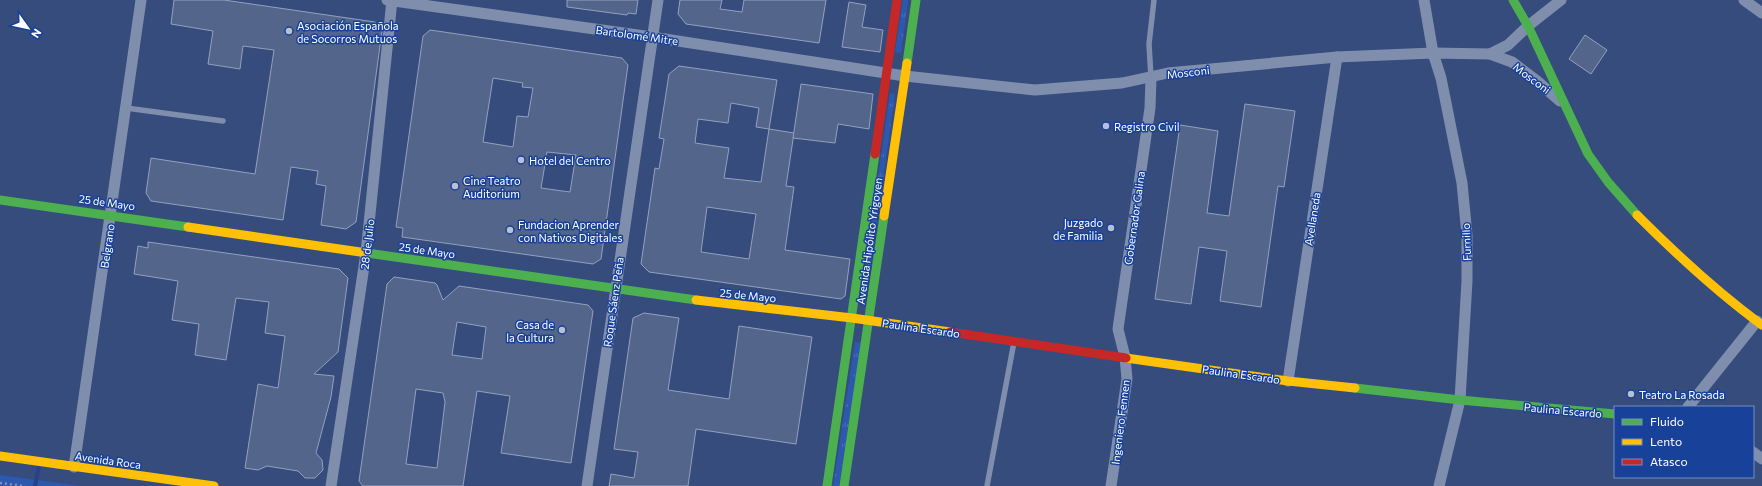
<svg xmlns="http://www.w3.org/2000/svg" width="1762" height="486" viewBox="0 0 1762 486" font-family="Commissioner,sans-serif">
<style>
.grass{fill:url(#grass-tufts)}
.park{fill:#2d58af}
.lines{fill:none;stroke-linecap:round;stroke-linejoin:round}
.stream{stroke:#264485;stroke-width:4}
.building{fill:#53658b;stroke:#94a1bc;fill-rule:evenodd}
.path{stroke:#808eae;stroke-width:2.5;stroke-dasharray:2 3;stroke-linecap:butt}
.lane{stroke:#808eae;stroke-width:5.5}
.street{stroke:#808eae;stroke-width:11}
.fast{stroke:#4caf50;stroke-width:9}
.slow{stroke:#ffc107;stroke-width:9}
.jam{stroke:#c62828;stroke-width:9}
.poi-dot{fill:#b8c0d2;stroke:#18419a;stroke-width:1.5}
.labels{text-anchor:middle;dominant-baseline:central;stroke-width:3;stroke-linejoin:round;paint-order:stroke}
.poi-label{font-size:11px;fill:#fff;stroke:#18419a;text-anchor:start}
.street-label{font-size:11px;fill:#fff;stroke:#18419a}
</style>
<defs>
<pattern id="grass-tufts" width="24" height="20" patternUnits="userSpaceOnUse"><rect width="24" height="20" fill="#2d58af"/><path d="M3 7l-1-3M5 7V3M7 7l1-3M15 17l-1-3M17 17v-4M19 17l1-3" fill="none" stroke="#4c71bb"/></pattern>
</defs>
<rect width="100%" height="100%" fill="#354c7d"/>
<g class="grass">
<path d="M903,0H908L901,53L895,52Z"/>
<path d="M890,93L895,94L866,300L861,299Z"/>
<path d="M855,342L861,343L839,486H833Z"/>
</g>
<path class="park" d="M0,475L81,486H0Z"/>
<g class="lines">
<path class="stream" d="M35,486L39,466"/>
</g>
<g class="building">
<path d="M174,0H224L375,22L382,31L356,222L346,229L321,225L326,186L316,184L318,171L291,167L283,220L151,201L146,193L151,158L255,174L274,50L243,46L240,69L208,64L213,31L171,24Z"/>
<path d="M567,0H638L636,14L628,13L627,15L567,7Z"/>
<path d="M680,0H722L720,9L742,12L744,0H826L819,43L686,24L678,14Z"/>
<path d="M849,2L866,5L862,27L883,30L880,52L842,47Z"/>
<path d="M430,30L622,58L628,65L601,259L593,264L402,237L403,228L396,227L423,36ZM493,78L523,83L522,87L533,88L528,117L517,116L513,147L483,142ZM547,152L576,155L570,192L541,188Z"/>
<path d="M1585,35L1607,50L1591,74L1569,59Z"/>
<path d="M679,66L777,80L769,129L794,133L786,186L794,187L785,250L850,259L845,296L841,299L649,272L641,264L655,168L659,169L664,139L659,138L669,74ZM731,103L759,108L756,127L769,129L761,182L724,178L729,148L695,143L698,119L728,123ZM707,207L756,214L749,259L701,252Z"/>
<path d="M801,84L873,94L869,129L838,124L835,143L793,138Z"/>
<path d="M1245,104L1295,111L1284,187L1278,186L1261,307L1220,301L1227,251L1199,247L1191,304L1155,299L1180,125L1218,131L1207,213L1229,216Z"/>
<path d="M148,242L339,269L348,278L338,352L314,374L334,376L331,397L316,453L322,460L323,470L315,478H305L298,471L267,466L258,470L245,468L258,384L278,388L285,336L265,333L269,302L236,298L226,360L195,355L199,324L172,320L178,281L134,274L138,246L148,248Z"/>
<path d="M394,277L435,283L437,285L443,300L459,286L588,305L593,311L571,463L501,453L510,396L477,391L463,486H363L359,481L387,284ZM457,322L486,327L482,359L452,355ZM416,389L443,393L445,402L437,468L406,464Z"/>
<path d="M644,313L679,318L668,390L729,399L739,326L812,337L796,444L696,429L688,486H609L611,474L634,478L638,452L614,449L633,318Z"/>
</g>
<g class="lines">
<path class="path" d="M0,483L25,486"/>
<g class="lane">
<path d="M1151,78L1149,44L1154,0"/>
<path d="M126,108L223,121"/>
<path d="M987,486L1014,342"/>
</g>
<g class="street">
<path d="M387,0L652,37L905,76L1035,90L1122,83L1168,73L1337,57L1433,53L1490,54L1512,62L1537,81L1560,101"/>
<path d="M1424,0L1433,53L1441,78L1462,183L1467,235V281L1460,400L1439,486"/>
<path d="M1744,0L1762,13"/>
<path d="M1490,54L1508,45L1528,26L1561,0"/>
<path d="M1288,381L1337,57"/>
<path d="M1688,407L1757,321"/>
<path d="M1753,452L1762,459"/>
<path d="M74,467L141,0"/>
<path d="M331,486L366,253L392,0"/>
<path d="M587,486L658,0"/>
<path d="M1111,486L1127,379L1125,357L1118,329L1150,108L1151,78"/>
</g>
<g class="fast">
<path d="M1513,0L1528,26L1588,154L1608,182L1637,215"/>
<path d="M907,63L916,0"/>
<path d="M0,200L188,227"/>
<path d="M367,253L696,300"/>
<path d="M1355,388L1460,400L1615,414"/>
<path d="M827,486L875,154"/>
<path d="M844,486L884,216"/>
</g>
<g class="slow">
<path d="M1637,215C1677,255 1717,292 1762,325"/>
<path d="M884,216L907,63"/>
<path d="M188,227L367,253"/>
<path d="M696,300L852,318L950,332"/>
<path d="M1126,358L1288,381L1355,388"/>
<path d="M0,456L214,486"/>
</g>
<g class="jam">
<path d="M875,154L897,0"/>
<path d="M950,332L1126,358"/>
</g>
</g>
<g class="poi-dot">
<circle cx="289" cy="31" r="4"/>
<circle cx="1106" cy="126" r="4"/>
<circle cx="521" cy="160" r="4"/>
<circle cx="455" cy="186" r="4"/>
<circle cx="1111" cy="228" r="4"/>
<circle cx="510" cy="230" r="4"/>
<circle cx="562" cy="330" r="4"/>
<circle cx="1631" cy="394" r="4"/>
</g>
<g class="labels">
<g class="poi-label">
<text x="297" y="25">Asociación Española<tspan x="297" dy="13">de Socorros Mutuos</tspan></text>
<text x="1114" y="126">Registro Civil</text>
<text x="529" y="160">Hotel del Centro</text>
<text x="463" y="180">Cine Teatro<tspan x="463" dy="13">Auditorium</tspan></text>
<text x="1103" y="222" text-anchor="end">Juzgado<tspan x="1103" dy="13">de Familia</tspan></text>
<text x="518" y="224">Fundacion Aprender<tspan x="518" dy="13">con Nativos Digitales</tspan></text>
<text x="554" y="324" text-anchor="end">Casa de<tspan x="554" dy="13">la Cultura</tspan></text>
<text x="1639" y="394">Teatro La Rosada</text>
</g>
<g class="street-label">
<text transform="translate(637 35) rotate(8)">Bartolomé Mitre</text>
<text transform="translate(1188 72) rotate(-7)">Mosconi</text>
<text transform="translate(1532 78) rotate(37)">Mosconi</text>
<text transform="translate(107 202) rotate(8)">25 de Mayo</text>
<text transform="translate(1134 218) rotate(-82)">Gobernador Galina</text>
<text transform="translate(1312 219) rotate(-81)">Avellaneda</text>
<text transform="translate(869 241) rotate(-82)">Avenida Hipólito Yrigoyen</text>
<text transform="translate(1466 242) rotate(-92)">Furnillo</text>
<text transform="translate(367 244) rotate(-83)">28 de Julio</text>
<text transform="translate(107 246) rotate(-82)">Belgrano</text>
<text transform="translate(427 250) rotate(8)">25 de Mayo</text>
<text transform="translate(748 295) rotate(6)">25 de Mayo</text>
<text transform="translate(613 302) rotate(-82)">Roque Sáenz Peña</text>
<text transform="translate(921 328) rotate(8)">Paulina Escardo</text>
<text transform="translate(1241 374) rotate(8)">Paulina Escardo</text>
<text transform="translate(1563 410) rotate(5)">Paulina Escardo</text>
<text transform="translate(1120 422) rotate(-83)">Ingeniero Fennen</text>
<text transform="translate(108 460) rotate(8)">Avenida Roca</text>
</g>
</g>
<rect x="1614" y="406" width="140" height="72" fill="#18419a" stroke="#748dc2"/>
<rect x="1622" y="419" width="20" height="6" fill="#4caf50" stroke="#748dc2"/>
<text x="1650" y="426" font-size="12" fill="#ffffff">Fluido</text>
<rect x="1622" y="439" width="20" height="6" fill="#ffc107" stroke="#748dc2"/>
<text x="1650" y="446" font-size="12" fill="#ffffff">Lento</text>
<rect x="1622" y="459" width="20" height="6" fill="#c62828" stroke="#748dc2"/>
<text x="1650" y="466" font-size="12" fill="#ffffff">Atasco</text>
<g transform="translate(28 28) rotate(123)" stroke="#18419a" stroke-width="3" paint-order="stroke">
<path d="M0-3L7 15L0 10L-7 15Z" fill="#ffffff"/>
<text y="-6" font-size="11" font-weight="bold" text-anchor="middle" fill="#ffffff">N</text>
</g>
</svg>
